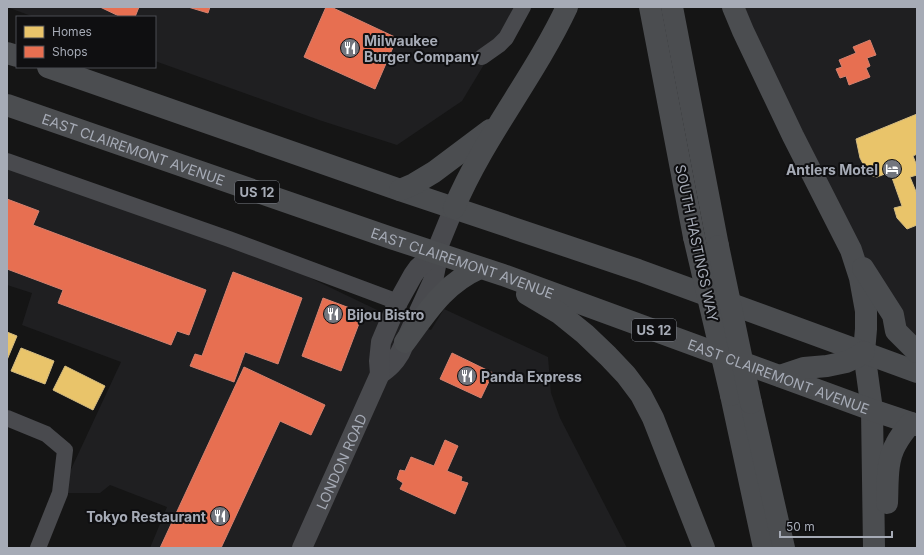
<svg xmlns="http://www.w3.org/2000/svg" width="924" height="555" viewBox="0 0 924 555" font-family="Inter,sans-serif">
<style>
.built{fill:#1f1f21}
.homes{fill:#e9c46a;stroke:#d5bc81}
.shops{fill:#e76f51;stroke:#d4816f}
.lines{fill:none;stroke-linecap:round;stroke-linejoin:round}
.minor{stroke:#494a4e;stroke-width:16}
.tertiary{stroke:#494a4e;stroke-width:20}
.primary{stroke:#4b4d50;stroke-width:22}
.primary-bridge{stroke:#4b4d50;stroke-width:22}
.labels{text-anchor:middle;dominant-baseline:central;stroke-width:4;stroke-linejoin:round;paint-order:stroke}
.shield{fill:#0f0f11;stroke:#797c84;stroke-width:1}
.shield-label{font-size:13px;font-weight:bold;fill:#a6abb6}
.poi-label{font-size:14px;font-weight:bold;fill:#a6abb6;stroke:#0f0f11;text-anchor:start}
.street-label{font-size:14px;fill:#a6abb6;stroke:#0f0f11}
</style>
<rect width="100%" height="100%" fill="#151515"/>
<g class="built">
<path d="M7,7H523L494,48L462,101L397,145L322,121L155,61V17H34Z"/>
<path d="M733,7H917V352L909,345Z"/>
<path d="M7,161L229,239L398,320L431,330L444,309L548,357L551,393L560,418L627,548H150L167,507L110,485L100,493H60L121,362L22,325L32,293L7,285Z"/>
</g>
<g class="homes">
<path d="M917,114V154L913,156L917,166V175L910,177L917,194V225L907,229L897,218L894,208L902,206L890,172L877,177L869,175L860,158L856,139Z"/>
<path d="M7,332L17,336L7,360Z"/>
<path d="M21,348L54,361L45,384L11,371Z"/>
<path d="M65,366L105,386L93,410L53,390Z"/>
</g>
<g class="shops">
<path d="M100,7H139L135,17H121Z"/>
<path d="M188,7H210L208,13Z"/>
<path d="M326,7H331L397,38L375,89L304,57Z"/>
<path d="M870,40L876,55L867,58L870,66L866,68L870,77L849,85L846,76L840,78L836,69L842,67L839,60L856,53L853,47Z"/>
<path d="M7,199L39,211L33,225L206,290L189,335L177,331L171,345L58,303L63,290L7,269Z"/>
<path d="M233,272L302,298L278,364L245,352L234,382L190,366L195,354L202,356Z"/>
<path d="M323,298L363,313L341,371L302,356Z"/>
<path d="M452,353L493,373L481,398L440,379Z"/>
<path d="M244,367L325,405L311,435L280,421L221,548H160Z"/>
<path d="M445,440L458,446L447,471L462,477L461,481L468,483L455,514L400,489L403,483L397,479L400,470L405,471L411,457L434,466Z"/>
</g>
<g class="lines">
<g class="minor">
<path d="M482,57L499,45L506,38L523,7"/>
<path d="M7,161L229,239L398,302"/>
<path d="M7,418L46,434L65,450L60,493L38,548"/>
</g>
<g class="tertiary">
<path d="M380,374C390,367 394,363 400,353L433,281L436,266V252L454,208"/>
<path id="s1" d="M302,548L380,374L379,361L381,342L398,302L413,275L418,268L436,252"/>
</g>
<g class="primary">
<path d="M650,7L694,237"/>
<path d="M672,7L718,246"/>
<path d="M733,7L743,31L793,136L851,250L860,278L866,311V329L864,352L872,410L874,548"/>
<path d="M7,53L17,56"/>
<path d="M48,67L400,190L638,270L917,372"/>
<path id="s2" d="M7,105L391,238L503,275L872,410L917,425"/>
<path d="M400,190L414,184L434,172L490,130"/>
<path d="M454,208C484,137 534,77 567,7"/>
<path d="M863,268L893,315L896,331L917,352"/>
<path d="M527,294L559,313L585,334L608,356L626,375L641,395L653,418L704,548"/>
<path d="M405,342C428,311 444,284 480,268"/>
<path d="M780,376L804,368L827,366L846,362L857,357L864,352"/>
<path d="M731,395L764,548"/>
<path d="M751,403L784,548"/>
<path d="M887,503C888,484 886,461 896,444C900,436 905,430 911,423"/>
</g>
<g class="primary-bridge">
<path d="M694,237L731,395"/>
<path d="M718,246L751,403"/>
</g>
</g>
<defs>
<g id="restaurant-disc" transform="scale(1)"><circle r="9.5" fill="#73767e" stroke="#0f0f11"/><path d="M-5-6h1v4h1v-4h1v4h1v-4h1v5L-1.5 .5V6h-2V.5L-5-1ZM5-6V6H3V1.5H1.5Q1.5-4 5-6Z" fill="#fff"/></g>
<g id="hotel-disc" transform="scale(1)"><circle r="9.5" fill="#73767e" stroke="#0f0f11"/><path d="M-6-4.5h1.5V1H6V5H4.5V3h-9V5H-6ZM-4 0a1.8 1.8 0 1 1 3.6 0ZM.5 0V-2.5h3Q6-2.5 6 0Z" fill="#fff"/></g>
</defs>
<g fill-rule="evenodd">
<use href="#restaurant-disc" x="350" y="48"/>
<use href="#hotel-disc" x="892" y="169"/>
<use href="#restaurant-disc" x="333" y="314"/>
<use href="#restaurant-disc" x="467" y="376"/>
<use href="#restaurant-disc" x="220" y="516"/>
</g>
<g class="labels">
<g class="shield">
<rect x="235" y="181" width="44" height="22" rx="3"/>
<rect x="632" y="319" width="44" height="22" rx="3"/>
</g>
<g class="shield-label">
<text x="257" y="192">US 12</text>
<text x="654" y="330">US 12</text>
</g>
<g class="poi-label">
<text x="364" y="40">Milwaukee<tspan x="364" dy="16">Burger Company</tspan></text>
<text x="878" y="169" text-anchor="end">Antlers Motel</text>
<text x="347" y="314">Bijou Bistro</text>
<text x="481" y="376">Panda Express</text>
<text x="206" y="516" text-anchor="end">Tokyo Restaurant</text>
</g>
<g class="street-label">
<text stroke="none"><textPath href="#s2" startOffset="134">EAST CLAIREMONT AVENUE</textPath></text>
<text transform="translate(697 243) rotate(78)">SOUTH HASTINGS WAY</text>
<text stroke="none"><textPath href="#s2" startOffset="482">EAST CLAIREMONT AVENUE</textPath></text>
<text stroke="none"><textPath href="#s2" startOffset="818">EAST CLAIREMONT AVENUE</textPath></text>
<text stroke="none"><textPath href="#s1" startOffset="95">LONDON ROAD</textPath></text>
</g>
</g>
<rect width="924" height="555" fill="none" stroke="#a6abb6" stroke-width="16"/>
<rect x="16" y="16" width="140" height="52" fill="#0f0f11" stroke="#4b4d53"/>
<rect x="24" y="26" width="20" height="12" fill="#e9c46a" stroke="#4b4d53"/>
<text x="52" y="36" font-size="12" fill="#a6abb6">Homes</text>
<rect x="24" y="46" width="20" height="12" fill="#e76f51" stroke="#4b4d53"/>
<text x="52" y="56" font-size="12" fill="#a6abb6">Shops</text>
<path d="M780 531v6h112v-6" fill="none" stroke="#a6abb6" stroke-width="2"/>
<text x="786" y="531" font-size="12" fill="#a6abb6" stroke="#0f0f11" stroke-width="3" paint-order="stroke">50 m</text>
</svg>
